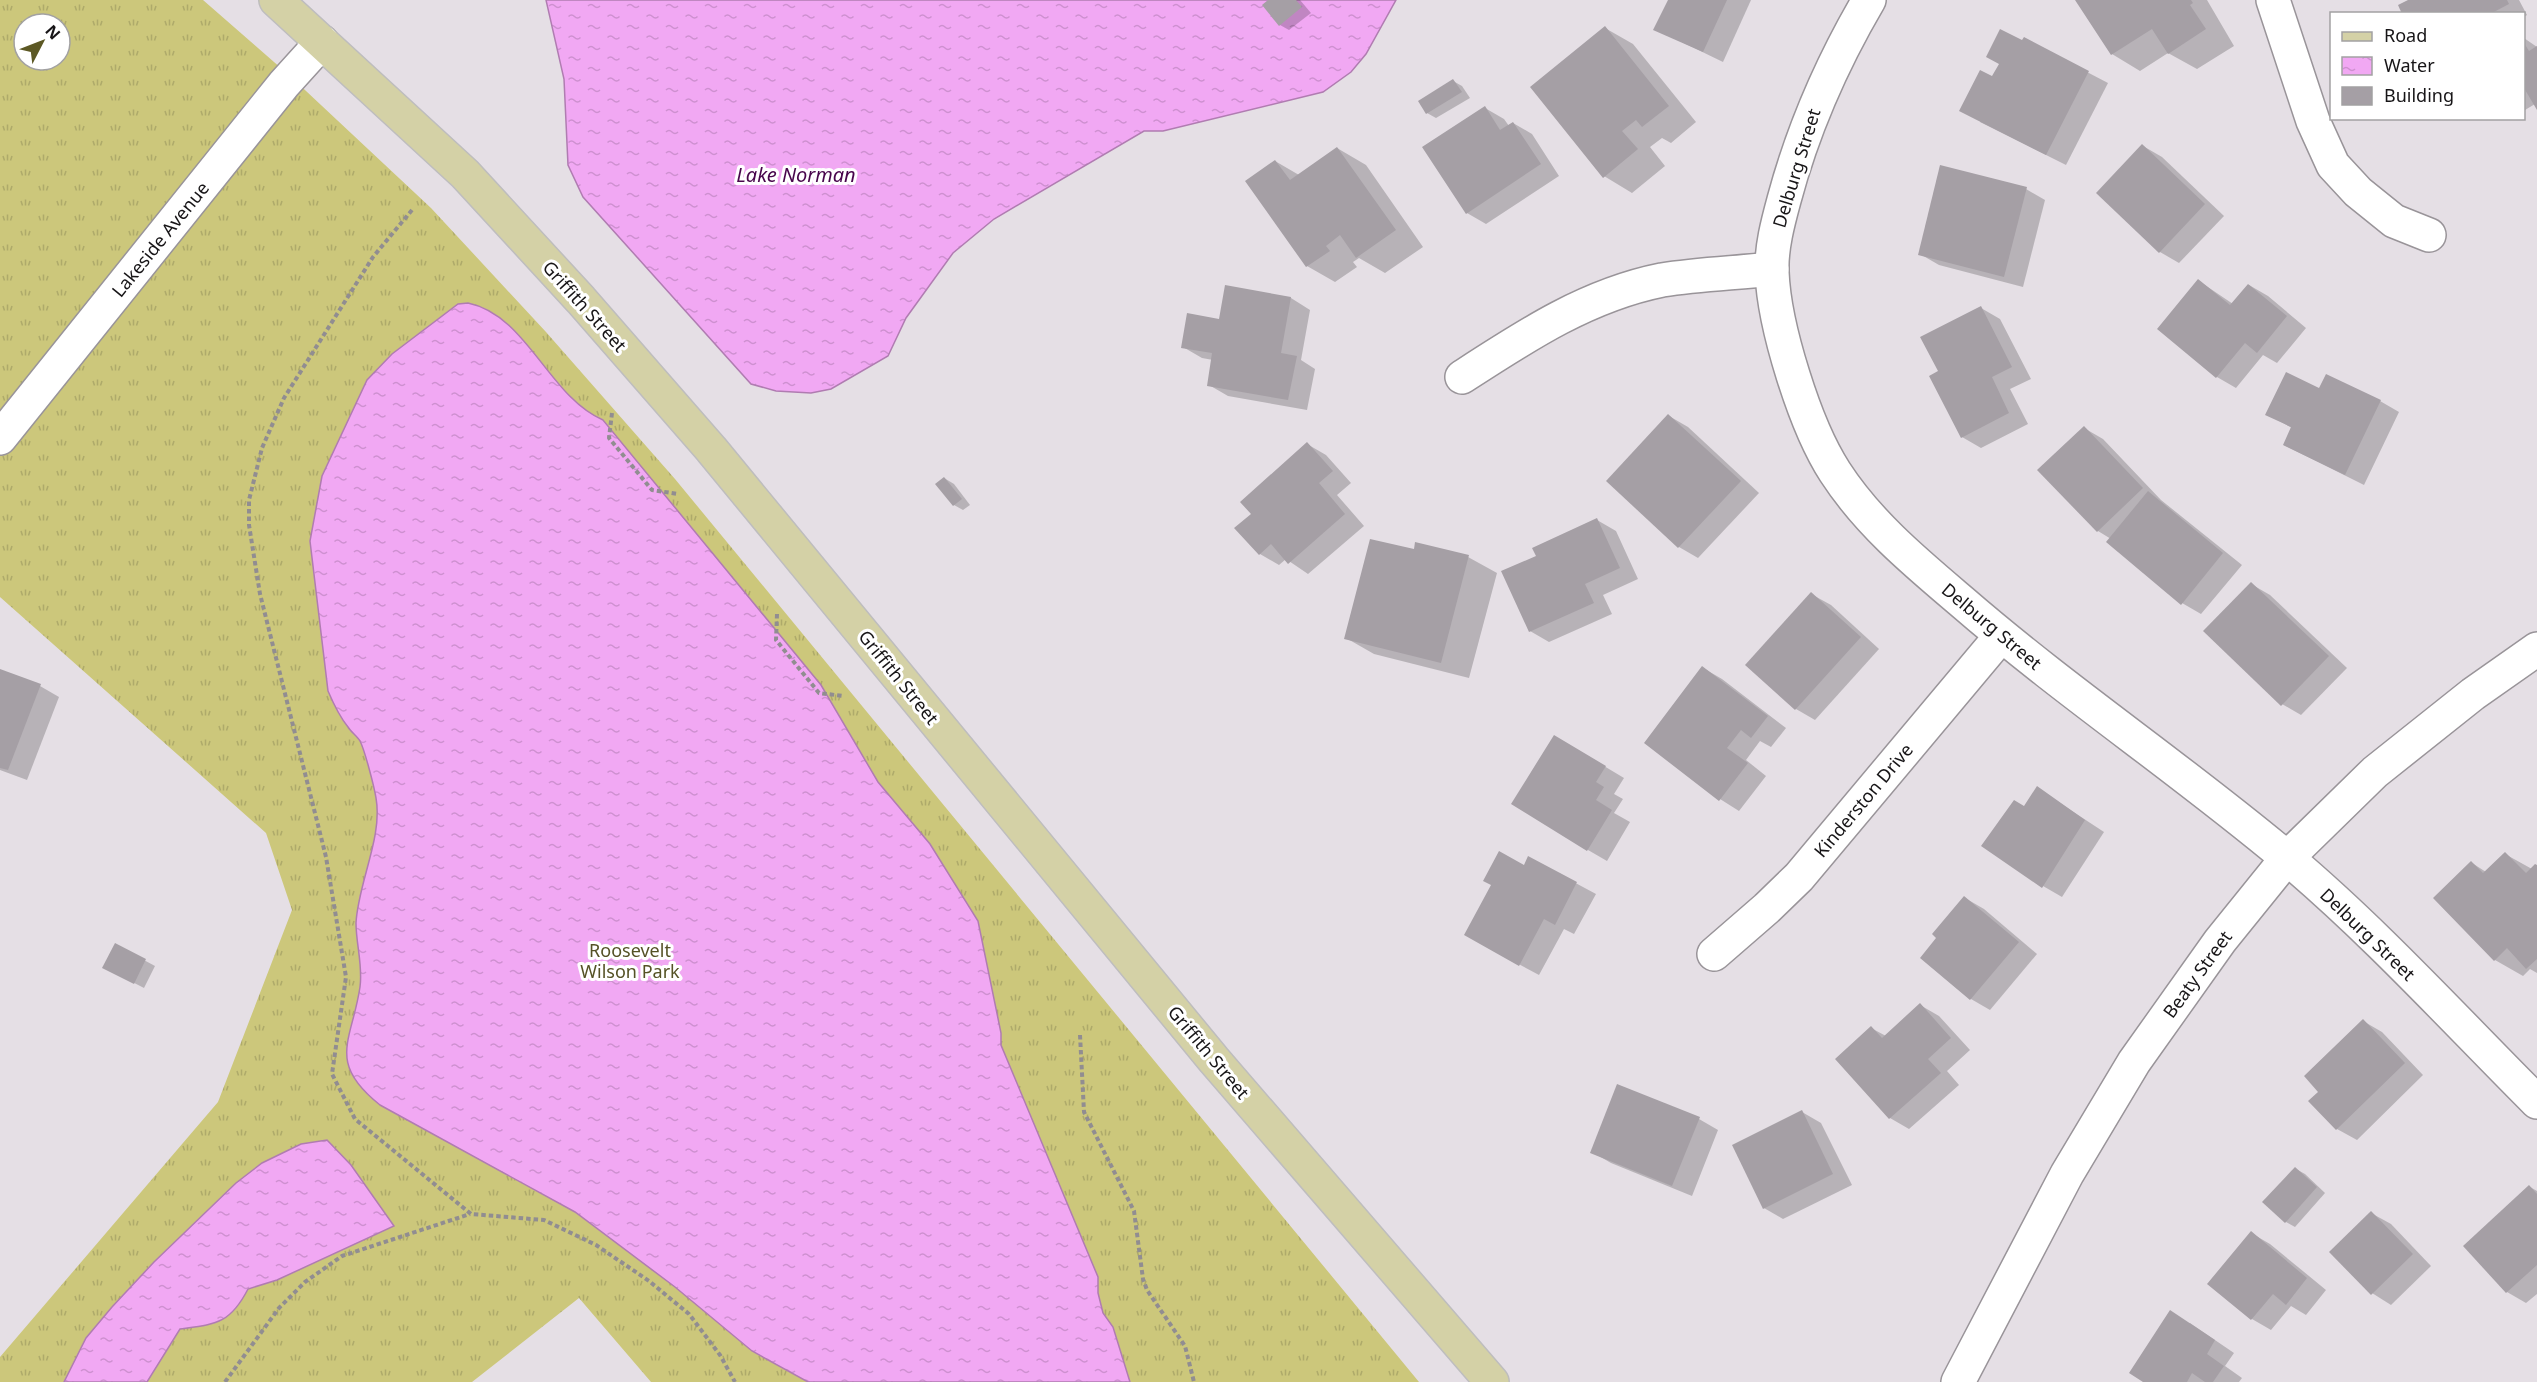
<svg xmlns="http://www.w3.org/2000/svg" width="2537" height="1382" viewBox="0 0 2537 1382" font-family="'Noto Sans',sans-serif">
<style>
.grass{fill:url(#grass-tufts);fill-rule:evenodd}
.water{fill:url(#water-ripples);stroke:#b07cb1;stroke-width:1.5}
.shadow{fill:#0003}
.building{fill:#a59fa5}
.lines{fill:none;stroke-linecap:round;stroke-linejoin:round}
.minor-casing{stroke:#999499;stroke-width:36}
.major-casing{stroke:#bebdbe;stroke-width:36}
.path{stroke:#918d91;stroke-width:4;stroke-dasharray:4.5 3;stroke-linecap:butt}
.minor{stroke:#fff;stroke-width:33}
.major{stroke:#d4d1a6;stroke-width:33}
.labels{text-anchor:middle;dominant-baseline:central;stroke-width:6;stroke-linejoin:round;paint-order:stroke}
.street-label{font-size:18px;fill:#171517;stroke:#fff}
.park-label{font-size:18px;fill:#555226;stroke:#fff}
.water-label{font-size:20px;font-style:italic;fill:#48054c;stroke:#fff}
</style>
<defs>
<pattern id="grass-tufts" width="24" height="20" patternUnits="userSpaceOnUse" patternTransform="scale(1.5)"><rect width="24" height="20" fill="#ccc77b"/><path d="M3 7l-1-3M5 7V3M7 7l1-3M15 17l-1-3M17 17v-4M19 17l1-3" fill="none" stroke="#aeaa6a"/></pattern>
<pattern id="water-ripples" width="26" height="14" patternUnits="userSpaceOnUse" patternTransform="scale(1.5)"><rect width="26" height="14" fill="#f1a8f3"/><path d="M2 4q2-2 4 0t4 0M15 11q2-2 4 0t4 0" fill="none" stroke="#ce90d0"/></pattern>
</defs>
<rect width="100%" height="100%" fill="#e5dfe5"/>
<path class="grass" d="M0,0H203L290,76L431,208L546,332L675,479L1419,1382H651L579,1298L472,1382H0V1357L218,1102L292,910L266,833L0,597ZM24,24H60V60H24Z"/>
<g class="water">
<path d="M546,0H1396L1366,54L1351,72L1323,92L1163,131H1144L994,219L953,253L906,318L888,356L831,389L811,393L776,391L751,384L583,197L568,165L564,79Z"/>
<path d="M468,303C527,315 549,397 603,420L821,685L878,782L930,844L978,921L1001,1033V1045L1098,1277V1293L1103,1313L1113,1327L1130,1382H808L752,1351L675,1287L575,1212L380,1105C326,1062 352,1041 360,987C363,966 356,944 356,923C358,883 383,837 376,798C374,786 365,751 360,741C357,736 351,732 348,727C339,716 334,705 328,691L310,541L322,476L367,380L392,354L458,304Z"/>
<path d="M327,1140L351,1165L394,1226L277,1280L248,1289C230,1324 216,1324 180,1329L147,1382H64L86,1338L112,1307L154,1262L236,1183L262,1163L301,1144Z"/>
</g>
<g class="shadow">
<path d="M1271,0H1300L1311,13L1289,30L1280,25Z"/>
<path d="M1669,0H1751L1723,62L1655,29Z"/>
<path d="M2077,0H2207L2234,46L2197,69L2168,53L2140,71L2112,54Z"/>
<path d="M2411,0H2519L2527,15L2524,17V14H2403Z"/>
<path d="M1605,28L1633,44L1696,122L1671,143L1662,138L1650,147L1665,166L1632,193L1604,176Z"/>
<path d="M2524,38L2537,47V107L2535,104L2525,110Z"/>
<path d="M2024,39L2108,83L2066,165L1980,122L1993,78Z"/>
<path d="M1453,81L1462,86L1470,98L1436,118L1427,113Z"/>
<path d="M1485,108L1504,119L1509,126L1513,123L1532,134L1559,176L1486,224L1467,213Z"/>
<path d="M2143,146L2162,157L2224,216L2179,263L2160,252Z"/>
<path d="M1337,148L1366,165L1423,247L1385,273L1359,258L1353,262L1357,267L1335,282L1307,266L1275,161L1299,175Z"/>
<path d="M2026,189L2045,200L2023,287L1939,265L1920,254Z"/>
<path d="M2199,281L2233,304L2249,285L2268,296L2306,328L2277,363L2263,355L2236,388L2217,377L2159,329Z"/>
<path d="M1291,298L1310,310L1301,360L1315,369L1307,410L1228,396L1209,385L1213,360L1202,358L1183,347L1220,320Z"/>
<path d="M1981,308L2000,319L2031,379L2010,389L2028,424L1981,448L1962,437L1940,372Z"/>
<path d="M2320,390L2380,401L2399,412L2364,485L2284,445L2292,428L2267,414Z"/>
<path d="M1669,416L1688,427L1759,493L1698,558L1679,547Z"/>
<path d="M2084,428L2103,439L2161,500L2242,565L2201,614L2182,603L2111,539L2098,531Z"/>
<path d="M1307,444L1326,455L1351,483L1337,495L1364,526L1308,574L1286,559L1279,565L1260,554L1253,514Z"/>
<path d="M944,478L954,484L970,505L963,510L954,505Z"/>
<path d="M1597,520L1616,531L1638,579L1603,595L1612,614L1549,642L1530,631L1538,556Z"/>
<path d="M1415,551L1468,557L1497,573L1469,678L1374,654L1346,638Z"/>
<path d="M2251,584L2270,595L2347,668L2301,715L2282,704Z"/>
<path d="M1811,594L1831,605L1879,649L1815,720L1796,709Z"/>
<path d="M1703,668L1722,679L1786,728L1771,747L1760,741L1746,760L1766,776L1739,811L1720,799Z"/>
<path d="M0,671L40,686L59,697L27,780L0,770Z"/>
<path d="M1574,748L1624,778L1614,794L1623,799L1614,813L1630,822L1607,861L1588,850Z"/>
<path d="M2037,788L2104,832L2062,897L2043,886L2025,808Z"/>
<path d="M2505,854L2532,869L2537,866V973L2530,969L2523,976L2495,960L2472,863L2486,872Z"/>
<path d="M1529,858L1596,894L1574,934L1564,929L1539,975L1485,946Z"/>
<path d="M1965,898L1984,909L2037,954L1990,1010L1971,999Z"/>
<path d="M116,945L155,966L144,988L113,972Z"/>
<path d="M1920,1005L1939,1016L1970,1050L1947,1071L1959,1085L1909,1129L1890,1118L1871,1028L1886,1036Z"/>
<path d="M2363,1021L2382,1032L2423,1075L2357,1140L2337,1129L2311,1101L2320,1092Z"/>
<path d="M1802,1112L1821,1123L1852,1185L1783,1219L1764,1208Z"/>
<path d="M1699,1119L1718,1130L1692,1196L1611,1163L1592,1152Z"/>
<path d="M2296,1169L2305,1174L2325,1193L2295,1227L2286,1222Z"/>
<path d="M2530,1187L2537,1191V1294L2526,1303L2507,1292L2465,1246Z"/>
<path d="M2371,1213L2391,1224L2431,1266L2391,1305L2372,1293Z"/>
<path d="M2251,1233L2270,1244L2326,1290L2306,1315L2291,1306L2271,1330L2252,1319Z"/>
<path d="M2190,1323L2234,1353L2225,1366L2242,1378L2239,1382H2146Z"/>
</g>
<g class="building">
<path d="M1268,0H1296L1302,7L1279,26L1262,5Z"/>
<path d="M1668,0H1727L1703,52L1653,30Z"/>
<path d="M2075,0H2191L2193,3L2190,5L2206,29L2168,54L2152,29L2111,55Z"/>
<path d="M2408,0H2507L2509,4L2490,14H2402L2398,5Z"/>
<path d="M1605,26L1669,106L1642,127L1636,120L1622,131L1638,149L1603,178L1530,87Z"/>
<path d="M2000,29L2022,40L2024,37L2089,71L2046,155L1959,111L1980,70L1992,76L1999,64L1986,57Z"/>
<path d="M2524,43L2529,51L2537,46V110L2524,88Z"/>
<path d="M1453,79L1462,92L1426,114L1418,101Z"/>
<path d="M1485,106L1500,130L1513,122L1541,164L1466,214L1422,147Z"/>
<path d="M2142,144L2205,204L2159,253L2096,193Z"/>
<path d="M1337,147L1396,230L1356,258L1340,235L1326,246L1330,251L1306,267L1245,181L1275,160L1290,180Z"/>
<path d="M1940,165L2027,187L2004,277L1918,255Z"/>
<path d="M2198,279L2230,305L2248,284L2287,316L2257,353L2245,343L2216,378L2157,329Z"/>
<path d="M1225,285L1291,297L1281,353L1297,356L1288,400L1207,386L1212,353L1181,348L1187,313L1219,319Z"/>
<path d="M1981,306L2012,367L1992,377L2009,413L1961,438L1929,376L1938,371L1920,337Z"/>
<path d="M2286,372L2319,388L2326,374L2381,400L2345,475L2283,445L2291,427L2265,415Z"/>
<path d="M1668,414L1741,481L1678,548L1606,481Z"/>
<path d="M2084,426L2143,488L2097,532L2037,470Z"/>
<path d="M1307,442L1333,471L1319,483L1345,514L1288,564L1271,544L1259,555L1234,528L1251,514L1240,502Z"/>
<path d="M944,477L962,499L953,506L935,484Z"/>
<path d="M2148,491L2223,553L2181,605L2106,542Z"/>
<path d="M1597,518L1620,568L1585,584L1594,603L1529,632L1501,571L1536,556L1532,548Z"/>
<path d="M1370,539L1414,549L1415,542L1469,555L1441,663L1344,639Z"/>
<path d="M2251,582L2329,656L2281,706L2203,631Z"/>
<path d="M1811,592L1861,637L1795,710L1745,665Z"/>
<path d="M1702,666L1768,716L1751,738L1741,730L1727,748L1748,763L1719,801L1644,743Z"/>
<path d="M0,669L41,684L8,770L0,768Z"/>
<path d="M1554,735L1606,766L1596,782L1604,787L1596,800L1612,810L1587,851L1511,804Z"/>
<path d="M2037,786L2085,820L2042,888L1981,846L2014,800L2024,806Z"/>
<path d="M1499,851L1524,865L1528,856L1577,882L1555,925L1544,919L1519,966L1464,935L1491,885L1483,881Z"/>
<path d="M2505,852L2526,873L2535,864L2537,865V959L2526,969L2507,948L2494,961L2433,898L2471,861L2483,873Z"/>
<path d="M1964,896L2019,942L1970,1000L1920,958L1936,938L1932,934Z"/>
<path d="M115,943L146,959L134,984L102,968Z"/>
<path d="M1920,1003L1951,1038L1928,1059L1941,1073L1889,1119L1835,1059L1871,1026L1882,1038Z"/>
<path d="M2363,1019L2405,1063L2336,1130L2308,1101L2318,1092L2304,1076Z"/>
<path d="M1617,1084L1700,1117L1672,1186L1590,1153Z"/>
<path d="M1802,1110L1833,1174L1763,1209L1732,1145Z"/>
<path d="M2295,1167L2317,1187L2285,1223L2262,1202Z"/>
<path d="M2529,1185L2537,1194V1265L2506,1293L2463,1246Z"/>
<path d="M2371,1211L2413,1254L2371,1295L2329,1252Z"/>
<path d="M2251,1231L2307,1278L2286,1305L2273,1294L2251,1320L2207,1284Z"/>
<path d="M2170,1310L2215,1340L2207,1354L2224,1366L2213,1382H2205L2192,1373L2187,1382H2143L2129,1373Z"/>
</g>
<g class="lines">
<g class="minor-casing">
<g id="minor">
<path d="M1869,0C1832,63 1803,129 1784,200C1778,222 1771,248 1772,272C1774,326 1805,426 1835,472C1868,523 1915,562 1961,601C2066,692 2181,769 2287,858C2376,933 2455,1020 2537,1102"/>
<path d="M2273,0L2313,121L2333,165L2358,192L2394,221L2429,235"/>
<path d="M1462,377C1525,336 1587,295 1662,280C1698,274 1736,273 1772,269"/>
<path d="M0,438L284,84L322,42"/>
<path d="M1714,954L1767,908L1799,877L2001,636"/>
<path d="M1958,1382L2067,1174L2134,1062L2220,941L2287,858L2375,772L2473,694L2537,649"/>
</g>
</g>
<g class="major-casing">
<path id="major" d="M276,0L465,174L581,300L711,449L1214,1060L1492,1382"/>
</g>
<g class="path">
<path d="M412,210L373,257L284,398L262,448L249,500V525L260,594L326,857L346,977L332,1074L355,1119L471,1214L544,1220L596,1245L649,1281L689,1314L720,1355L735,1382"/>
<path d="M612,413L609,438L652,490L678,494"/>
<path d="M777,614L776,640L819,693L843,696"/>
<path d="M1080,1035L1084,1112L1134,1211L1143,1279L1147,1290L1185,1346L1194,1382"/>
<path d="M225,1382L279,1308L305,1282L342,1256L470,1214"/>
</g>
<use href="#minor" class="minor"/>
<use href="#major" class="major"/>
</g>
<g class="labels">
<g class="street-label">
<text transform="translate(1796 168) rotate(-73)">Delburg Street</text>
<text transform="translate(160 239) rotate(-51)">Lakeside Avenue</text>
<text transform="translate(585 306) rotate(48)">Griffith Street</text>
<text transform="translate(1992 626) rotate(40)">Delburg Street</text>
<text transform="translate(899 677) rotate(51)">Griffith Street</text>
<text transform="translate(1863 800) rotate(-50)">Kinderston Drive</text>
<text transform="translate(2368 934) rotate(44)">Delburg Street</text>
<text transform="translate(2197 974) rotate(-54)">Beaty Street</text>
<text transform="translate(1209 1052) rotate(50)">Griffith Street</text>
</g>
<g class="park-label">
<text x="630" y="950">Roosevelt<tspan x="630" dy="21">Wilson Park</tspan></text>
</g>
<g class="water-label">
<text x="796" y="174">Lake Norman</text>
</g>
</g>
<rect x="2330" y="12" width="195" height="108" fill="#ffffff" stroke="#a2a1a2" stroke-width="1.5"/>
<rect x="2342" y="32" width="30" height="9" fill="#d4d1a6" stroke="#a2a1a2" stroke-width="1.5"/>
<text x="2384" y="42" font-size="18" fill="#171517">Road</text>
<rect x="2342" y="57" width="30" height="18" fill="url(#water-ripples)" stroke="#a2a1a2" stroke-width="1.5"/>
<text x="2384" y="72" font-size="18" fill="#171517">Water</text>
<rect x="2342" y="87" width="30" height="18" fill="#a59fa5" stroke="#a2a1a2" stroke-width="1.5"/>
<text x="2384" y="102" font-size="18" fill="#171517">Building</text>
<g transform="translate(42 42) rotate(48)"><circle r="28" fill="#ffffff" stroke="#a2a1a2" stroke-width="1.5"/>
<path d="M0-4.5L10 22L0 15L-10 22Z" fill="#5c5824"/>
<text y="-9" font-size="16" font-weight="bold" text-anchor="middle" fill="#171517">N</text>
</g>
</svg>
